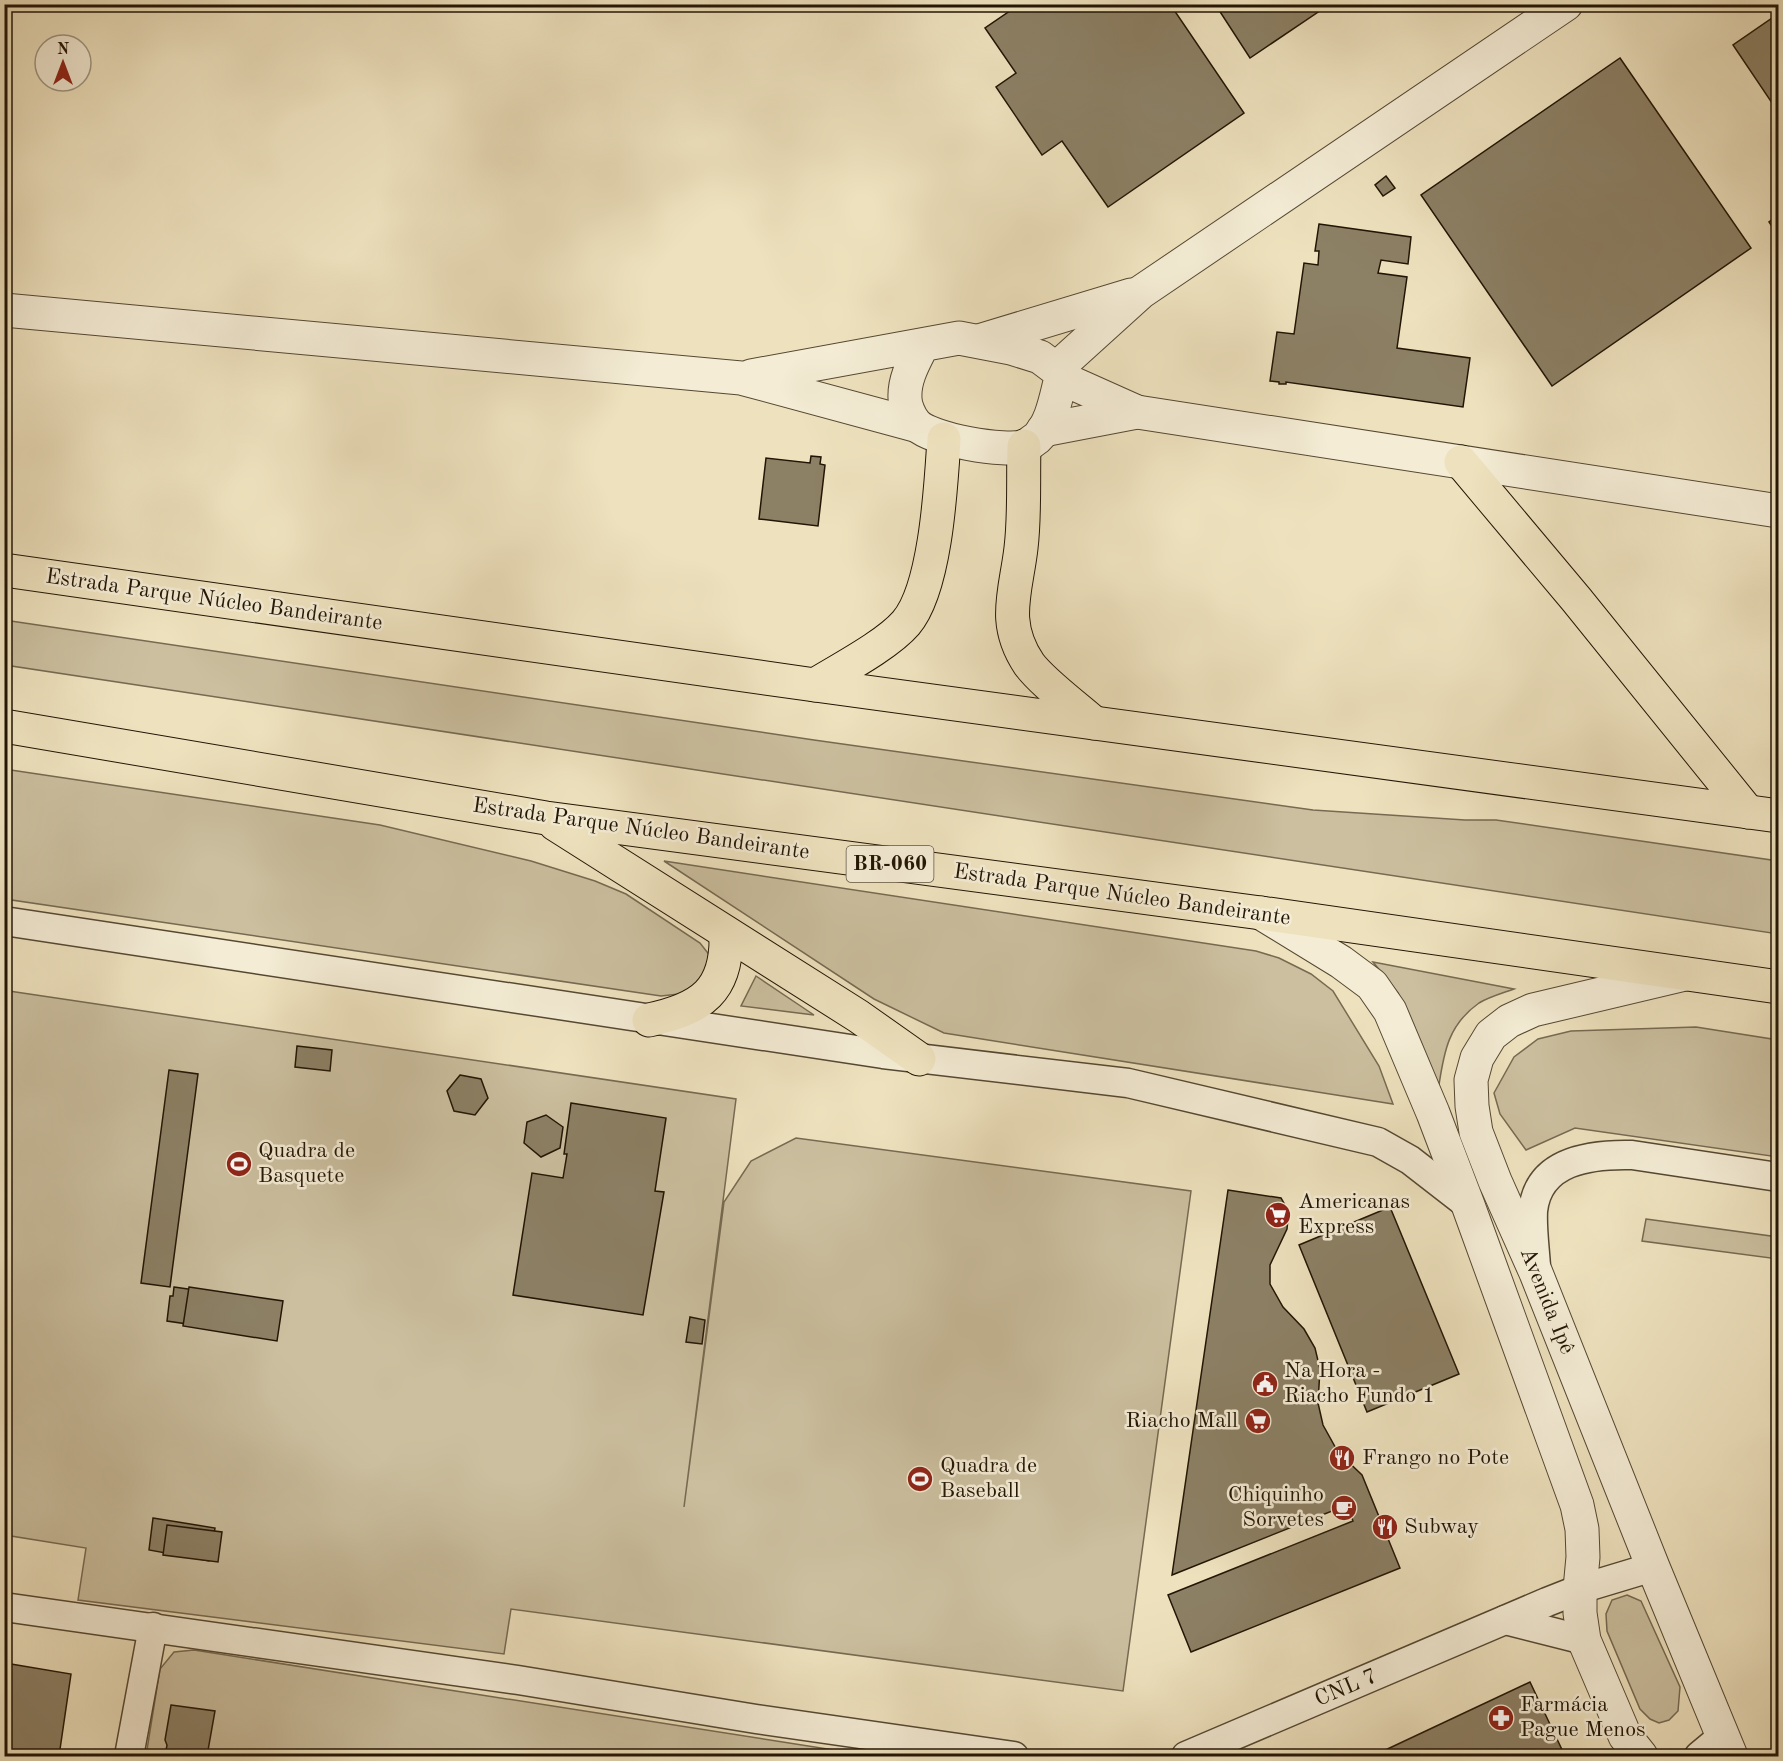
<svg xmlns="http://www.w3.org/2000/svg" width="1783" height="1761" viewBox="0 0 1783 1761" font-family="'Old Standard TT',serif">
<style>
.green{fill:#cbbf9f;stroke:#766a52;stroke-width:1.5}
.building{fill:#8c8065;stroke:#221505;stroke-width:1.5}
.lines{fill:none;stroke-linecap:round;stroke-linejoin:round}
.minor-casing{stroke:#554833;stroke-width:31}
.tertiary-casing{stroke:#554833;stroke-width:35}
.trunk-casing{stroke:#221505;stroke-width:35}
.minor{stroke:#f4ecd5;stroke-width:28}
.tertiary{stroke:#f4ecd5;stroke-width:33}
.trunk{stroke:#eee2be;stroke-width:33}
.labels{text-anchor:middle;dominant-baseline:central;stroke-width:5;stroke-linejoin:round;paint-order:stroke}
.shield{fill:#f4ecd5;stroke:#615643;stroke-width:1.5}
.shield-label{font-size:21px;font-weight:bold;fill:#221505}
.street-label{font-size:22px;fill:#221505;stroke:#f4ecd5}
.poi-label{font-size:22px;fill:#221505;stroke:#f4ecd5;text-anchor:start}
</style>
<rect width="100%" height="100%" fill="#eee2be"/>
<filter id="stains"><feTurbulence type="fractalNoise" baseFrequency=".00333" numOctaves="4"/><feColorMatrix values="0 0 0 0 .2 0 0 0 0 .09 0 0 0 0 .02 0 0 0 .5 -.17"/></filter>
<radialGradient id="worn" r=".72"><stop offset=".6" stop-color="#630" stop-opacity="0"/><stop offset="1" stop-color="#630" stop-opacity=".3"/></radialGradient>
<g class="green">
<path d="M4,620L814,740L1313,810L1465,820H1496L1778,861V934L5,665Z"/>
<path d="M4,769L380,825L531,861L595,881L626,894L700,943L711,957V970L688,993L661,996L5,899Z"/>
<path d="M664,861L1256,951L1279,958L1311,974L1333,991L1379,1066L1393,1104L944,1033L874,999Z"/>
<path d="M1373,962L1514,989C1503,993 1489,997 1479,1003C1449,1024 1444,1051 1439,1085L1398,993Z"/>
<path d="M756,976L814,1015L741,1006Z"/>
<path d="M9,991L736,1099L684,1507L724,1202L751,1161L796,1138L1191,1191L1123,1691L511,1609L504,1654L78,1600L86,1548L5,1535L4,1035Z"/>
<path d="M1696,1027L1778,1040V1157L1575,1128L1526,1150L1500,1114L1494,1093L1514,1057L1538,1039L1571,1031Z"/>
<path d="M1646,1219L1778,1237V1259L1642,1241Z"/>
<path d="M1627,1595L1641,1601L1680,1687L1678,1711L1669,1720L1659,1723L1650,1719L1640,1709L1607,1631L1606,1614L1612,1600Z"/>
<path d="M194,1650L872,1756H146L160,1669L174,1652Z"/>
</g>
<g class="building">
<path d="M1020,4H1170L1244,113L1108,207L1062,141L1042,155L996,87L1016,73L985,28Z"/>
<path d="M1215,4H1330L1250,58Z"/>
<path d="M1778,14V98L1772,103L1733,45Z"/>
<path d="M1620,58L1751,248L1552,386L1421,195Z"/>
<path d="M1386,176L1395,188L1383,196L1375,185Z"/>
<path d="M1778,215V236L1769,222Z"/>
<path d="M1319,224L1411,237L1408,264L1381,260L1378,273L1407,277L1397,348L1470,358L1463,407L1286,382V384H1279V382L1270,381L1277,332L1294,334L1304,263L1318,265L1319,251H1315Z"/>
<path d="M811,456L821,457L820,464L825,465L818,526L759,519L766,458L810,463Z"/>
<path d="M297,1046L332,1050L330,1071L295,1067Z"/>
<path d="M169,1070L198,1074L170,1287L141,1283Z"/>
<path d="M460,1075L481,1079L488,1098L475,1115L454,1111L447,1091Z"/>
<path d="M571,1103L666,1118L655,1191L664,1192L643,1315L513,1295L532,1173L563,1178L567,1154H564Z"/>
<path d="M546,1115L563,1127L560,1148L541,1157L524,1143L527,1122Z"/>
<path d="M1228,1190L1281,1198L1285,1205L1288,1218L1287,1229L1270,1265V1284L1283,1307L1304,1329L1315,1348L1320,1369L1318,1403L1323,1425L1338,1452L1362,1475L1400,1568L1191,1652L1168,1595L1353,1521L1347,1505L1172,1575Z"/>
<path d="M1390,1207L1459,1374L1367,1412L1299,1245Z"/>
<path d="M174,1287L278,1302L274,1330L272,1329L270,1336L167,1321L170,1296H173Z"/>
<path d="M189,1287L283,1301L277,1341L183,1326Z"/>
<path d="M690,1317L705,1320L702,1344L686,1342Z"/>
<path d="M153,1518L215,1528L209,1561L149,1550Z"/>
<path d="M167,1525L222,1532L218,1562L163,1555Z"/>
<path d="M4,1663L11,1664L4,1712Z"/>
<path d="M11,1664L71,1674L59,1756H4V1712Z"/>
<path d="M1530,1682L1565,1756H1380L1379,1753Z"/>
<path d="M171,1705L215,1711L207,1756H165L167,1745L165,1740Z"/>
<path d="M1343,1750L1346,1756H1328Z"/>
</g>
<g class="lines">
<g class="minor-casing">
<g id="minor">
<path d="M4,921L883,1054L1128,1083L1378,1142L1410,1160L1468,1205"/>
<path d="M1536,1267C1535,1249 1532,1229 1533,1211C1538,1160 1591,1154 1632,1155L1778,1177"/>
<path d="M4,1607L518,1680L756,1719L1014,1756"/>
<path d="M1505,1620L1584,1640"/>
<path d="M129,1756L153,1627"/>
<path d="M1186,1756L1547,1602L1580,1589L1653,1567"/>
<path d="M1699,1756L1723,1736"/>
</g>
</g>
<g class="tertiary-casing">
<g id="tertiary">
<path d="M4,310L741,378L915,425"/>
<path d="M982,340L1131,295"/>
<path d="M1056,369L1141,292L1566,4"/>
<path d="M751,376L959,338L1011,348L1040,357L1056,369L1061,378C1056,397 1052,424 1037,438C1034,440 1029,444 1026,446C1007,453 928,440 915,423C910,417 905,406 905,398C904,379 914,362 922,346"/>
<path d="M1061,378L1137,412L1778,511"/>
<path d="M1043,430L1137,412"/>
<path d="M1261,913L1341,962L1372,985L1390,1011L1433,1113L1468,1205L1577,1505L1582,1529L1583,1557L1580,1589V1613L1584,1640L1625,1736L1641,1756"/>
<path d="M1685,974L1533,1010L1509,1021L1491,1035L1477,1058L1471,1080L1472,1106L1476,1132L1495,1181L1536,1273L1653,1567L1731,1756"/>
</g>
</g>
<g class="trunk-casing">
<g id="trunk">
<path d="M1024,446C1023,480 1025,515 1021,548C1016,592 1001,622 1029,664C1042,682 1076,707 1094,723"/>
<path d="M1461,462L1576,599L1748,812"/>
<path d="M4,570L815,685L1778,816"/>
<path d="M815,685C841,669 887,645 906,623C936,588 941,485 944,439"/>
<path d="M4,726L546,818L1261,913L1778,987"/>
<path d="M555,824L858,1016L919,1059"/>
<path d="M649,1020C701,1009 728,991 726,933"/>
</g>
</g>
<use href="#minor" class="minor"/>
<use href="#tertiary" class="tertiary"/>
<use href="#trunk" class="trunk"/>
</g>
<defs>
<g id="stadium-disc" transform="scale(1.35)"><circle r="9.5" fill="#8f2418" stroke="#f4ecd5"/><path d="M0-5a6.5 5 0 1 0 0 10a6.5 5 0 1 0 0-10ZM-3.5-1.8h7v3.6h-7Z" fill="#fff"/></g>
<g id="supermarket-disc" transform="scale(1.35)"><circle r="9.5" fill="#8f2418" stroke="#f4ecd5"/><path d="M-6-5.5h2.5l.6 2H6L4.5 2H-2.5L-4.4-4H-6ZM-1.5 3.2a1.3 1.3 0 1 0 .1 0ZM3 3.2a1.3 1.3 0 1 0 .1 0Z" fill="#fff"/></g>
<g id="civic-disc" transform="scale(1.35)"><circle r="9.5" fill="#8f2418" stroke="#f4ecd5"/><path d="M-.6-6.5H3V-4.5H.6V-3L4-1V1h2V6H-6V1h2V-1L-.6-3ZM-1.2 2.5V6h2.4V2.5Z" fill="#fff"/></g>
<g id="restaurant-disc" transform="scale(1.35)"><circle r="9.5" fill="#8f2418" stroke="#f4ecd5"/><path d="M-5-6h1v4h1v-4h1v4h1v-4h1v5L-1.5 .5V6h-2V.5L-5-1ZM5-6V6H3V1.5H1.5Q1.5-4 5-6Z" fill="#fff"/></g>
<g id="cafe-disc" transform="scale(1.35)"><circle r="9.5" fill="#8f2418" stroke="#f4ecd5"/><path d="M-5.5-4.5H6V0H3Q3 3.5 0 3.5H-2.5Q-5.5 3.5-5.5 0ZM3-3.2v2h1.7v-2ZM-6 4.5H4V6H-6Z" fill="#fff"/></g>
<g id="pharmacy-disc" transform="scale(1.35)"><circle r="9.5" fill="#8f2418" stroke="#f4ecd5"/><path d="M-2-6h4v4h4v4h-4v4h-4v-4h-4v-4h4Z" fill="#fff"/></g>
</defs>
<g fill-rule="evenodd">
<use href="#stadium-disc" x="239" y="1164"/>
<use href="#supermarket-disc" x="1278" y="1215"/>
<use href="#civic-disc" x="1265" y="1384"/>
<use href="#supermarket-disc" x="1258" y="1421"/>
<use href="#restaurant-disc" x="1342" y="1458"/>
<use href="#stadium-disc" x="920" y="1479"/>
<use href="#cafe-disc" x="1344" y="1508"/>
<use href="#restaurant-disc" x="1385" y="1527"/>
<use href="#pharmacy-disc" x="1501" y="1718"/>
</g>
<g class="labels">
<rect class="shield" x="846.5" y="846" width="87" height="36" rx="4.5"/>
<g class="shield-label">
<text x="890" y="864">BR-060</text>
</g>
<g class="street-label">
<text transform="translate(214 600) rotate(8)">Estrada Parque Núcleo Bandeirante</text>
<text transform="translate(641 829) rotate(8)">Estrada Parque Núcleo Bandeirante</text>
<text transform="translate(1122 895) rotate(8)">Estrada Parque Núcleo Bandeirante</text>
<text transform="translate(1547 1301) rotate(68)">Avenida Ipê</text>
<text transform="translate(1346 1688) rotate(-23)">CNL 7</text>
</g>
<g class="poi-label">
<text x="258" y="1151">Quadra de<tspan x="258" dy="25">Basquete</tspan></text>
<text x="1298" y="1202">Americanas<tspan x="1298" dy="25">Express</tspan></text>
<text x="1284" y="1371">Na Hora -<tspan x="1284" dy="25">Riacho Fundo 1</tspan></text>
<text x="1238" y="1421" text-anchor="end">Riacho Mall</text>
<text x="1362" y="1458">Frango no Pote</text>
<text x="940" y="1466">Quadra de<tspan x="940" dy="25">Baseball</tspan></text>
<text x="1324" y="1495" text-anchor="end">Chiquinho<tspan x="1324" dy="25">Sorvetes</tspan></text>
<text x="1404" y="1527">Subway</text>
<text x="1520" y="1705">Farmácia<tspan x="1520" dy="25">Pague Menos</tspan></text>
</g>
</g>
<rect width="1783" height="1761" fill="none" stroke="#eee2be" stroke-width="24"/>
<rect x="6" y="6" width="1771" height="1749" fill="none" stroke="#221505" stroke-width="3"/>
<rect x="12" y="12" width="1759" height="1737" fill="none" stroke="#221505" stroke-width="1.5"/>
<g transform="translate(63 63)"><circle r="28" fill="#f4ecd5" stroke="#a09682" stroke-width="1.5"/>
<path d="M0-4.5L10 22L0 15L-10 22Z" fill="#8f2418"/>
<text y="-9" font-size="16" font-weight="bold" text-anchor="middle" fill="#221505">N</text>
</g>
<rect width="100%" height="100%" filter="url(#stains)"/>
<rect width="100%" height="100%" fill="url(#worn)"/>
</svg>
